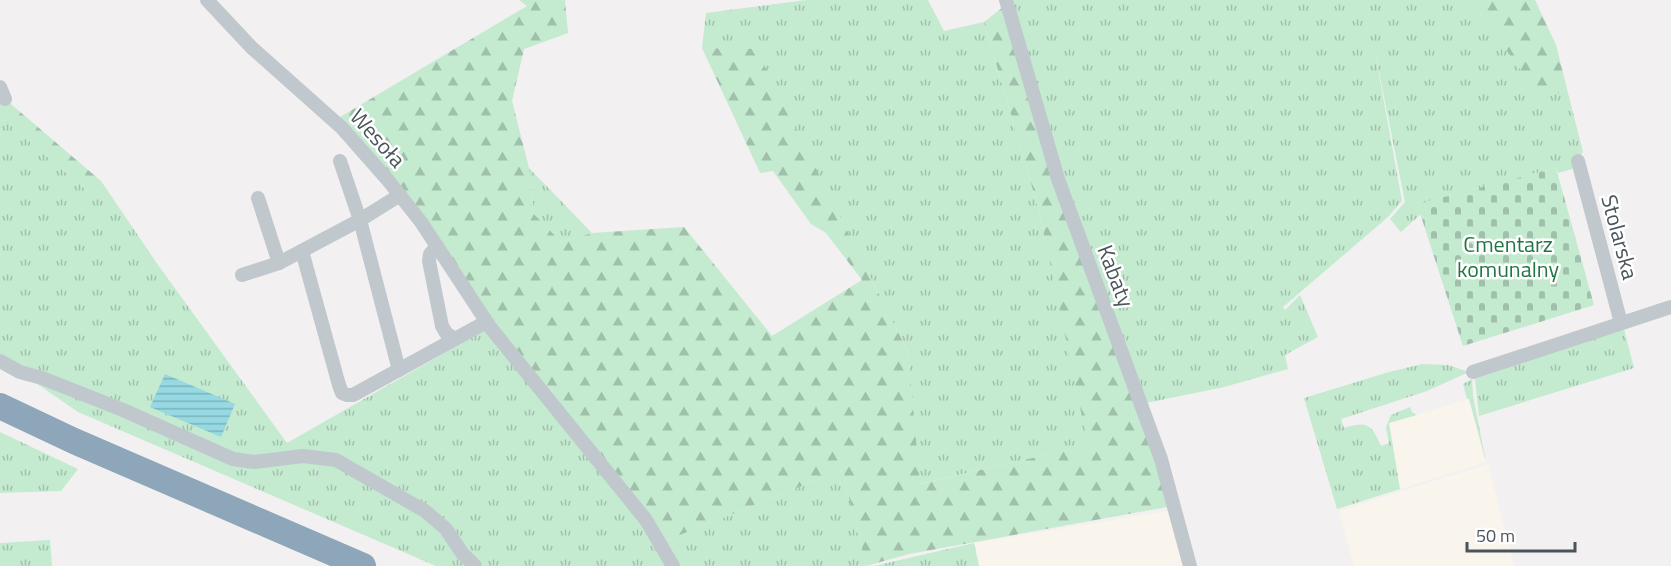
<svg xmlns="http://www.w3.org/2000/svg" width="1671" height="566" viewBox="0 0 1671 566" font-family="'Titillium Web',sans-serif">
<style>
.commercial{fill:#faf5ec}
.grass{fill:url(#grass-tufts)}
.forest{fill:url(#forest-firs)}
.cemetery{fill:url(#cemetery-stones)}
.water{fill:url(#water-rules)}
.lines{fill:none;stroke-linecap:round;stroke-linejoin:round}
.street{stroke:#c0c8cd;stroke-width:14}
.highway{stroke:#8ea6b9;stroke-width:26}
.labels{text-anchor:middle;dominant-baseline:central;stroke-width:5;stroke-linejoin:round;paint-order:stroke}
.street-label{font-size:22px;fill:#4a555b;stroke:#fff}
.park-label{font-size:22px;fill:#227545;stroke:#fff}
</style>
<defs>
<pattern id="grass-tufts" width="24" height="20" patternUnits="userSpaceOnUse" patternTransform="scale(1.5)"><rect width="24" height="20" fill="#c4ead0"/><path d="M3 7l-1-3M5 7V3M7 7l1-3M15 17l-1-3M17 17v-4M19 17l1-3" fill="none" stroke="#a1c0ac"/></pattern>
<pattern id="forest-firs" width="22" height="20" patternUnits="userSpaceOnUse" patternTransform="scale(1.5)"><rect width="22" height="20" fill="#c4ead0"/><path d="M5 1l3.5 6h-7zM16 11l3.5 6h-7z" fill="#a1c0ac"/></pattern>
<pattern id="cemetery-stones" width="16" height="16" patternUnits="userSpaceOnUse" patternTransform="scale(1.5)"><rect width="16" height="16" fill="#c4ead0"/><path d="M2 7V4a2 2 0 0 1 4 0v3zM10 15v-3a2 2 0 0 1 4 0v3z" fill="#a1c0ac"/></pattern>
<pattern id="water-rules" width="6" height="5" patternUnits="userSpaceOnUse" patternTransform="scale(1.5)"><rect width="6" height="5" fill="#96d9e2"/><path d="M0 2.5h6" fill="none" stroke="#7cb3ba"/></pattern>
</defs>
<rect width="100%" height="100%" fill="#f2f0f0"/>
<g class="commercial">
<path d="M1469,399L1486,462L1400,489L1389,423Z"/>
<path d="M1488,464L1514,566H1354L1339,511Z"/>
<path d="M1168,511L1187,566H980L974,543Z"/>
</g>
<g class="grass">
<path d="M806,0H928L944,31L984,22L1039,211L1089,445L919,484L908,352L756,50L702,48L706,13Z"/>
<path d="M1016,0H1470L1542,99L1567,89L1583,152L1572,169L1558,173L1556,168L1418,204L1421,214L1401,232L1390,219L1405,202L1374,47L1402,201L1388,217L1283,307L1285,310L1300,295L1318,337L1285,355L1288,369L1224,387L1146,403L1078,235L1007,4Z"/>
<path d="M0,116L90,193L101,181L158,265L287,443L490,327L660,543L842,470L866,566H436L78,412L20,372L0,361Z"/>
<path d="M529,168L592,233L561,242L534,214Z"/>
<path d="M1624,329L1634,368L1479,416L1475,379Z"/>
<path d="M1422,364L1448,365L1469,372L1427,391L1341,419L1344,428C1367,421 1371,423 1381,446L1389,443L1386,427L1391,415L1410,407L1412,412L1417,415L1389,423L1400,489L1337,509L1304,398L1389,372Z"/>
<path d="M1472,379L1473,396L1486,462L1469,399H1467L1463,384Z"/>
<path d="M0,432L78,469L61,491L0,493Z"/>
<path d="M50,540L52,566H0V543Z"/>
<path d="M974,543L979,566H874Z"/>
</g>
<g class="forest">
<path d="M519,0H565L568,33L524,49L512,101L529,168L534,214L561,242L592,233L684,227L772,336L862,280L826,233L811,224L773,171L760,173L702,48L756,49L908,352L920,484L1088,445L1039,211L984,22L1007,4L1006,0H1016L1007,5L1158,458L1167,507L909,554L866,566L842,470L660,543L490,327L340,117L527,6Z"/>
<path d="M1470,0H1535L1556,45L1567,89L1542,100Z"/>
<path d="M0,87L5,99L101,181L91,194L0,116Z"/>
</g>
<path class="cemetery" d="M1556,168L1594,305L1463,346L1417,204Z"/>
<path class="water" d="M165,374L235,404L221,437L150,407Z"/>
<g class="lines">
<g class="street">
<path d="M207,0L251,47L342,128L387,179L421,222L490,327L646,520L673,566"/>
<path d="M1006,0L1058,179L1161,459L1190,566"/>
<path d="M0,87L5,99"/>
<path d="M340,161L360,220L399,370"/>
<path d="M1578,161L1621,323"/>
<path d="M258,198L279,263"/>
<path d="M437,246L430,254L429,261L442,326L446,333L455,339"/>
<path d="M302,251L339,385L342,393L347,395H353L486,322"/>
<path d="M242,275L279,263L360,220L400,195"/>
<path d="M0,361L20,372L42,378L123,410L233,459L254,462L303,456L336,460L425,511L446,529L462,553L475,566"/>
<path d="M1473,372L1671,307"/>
</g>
<path class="highway" d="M0,406L74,441L363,566"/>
</g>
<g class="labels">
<g class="street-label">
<text transform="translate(378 138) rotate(48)">Wesoła</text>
<text transform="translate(1620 237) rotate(75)">Stolarska</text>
<text transform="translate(1116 276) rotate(69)">Kabaty</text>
</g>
<g class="park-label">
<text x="1508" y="244">Cmentarz<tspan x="1508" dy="25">komunalny</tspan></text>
</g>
</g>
<path d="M1467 542v9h108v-9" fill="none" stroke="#4a555b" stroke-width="3"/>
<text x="1476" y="542" font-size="18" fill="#4a555b" stroke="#ffffff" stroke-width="4.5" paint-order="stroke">50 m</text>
</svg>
